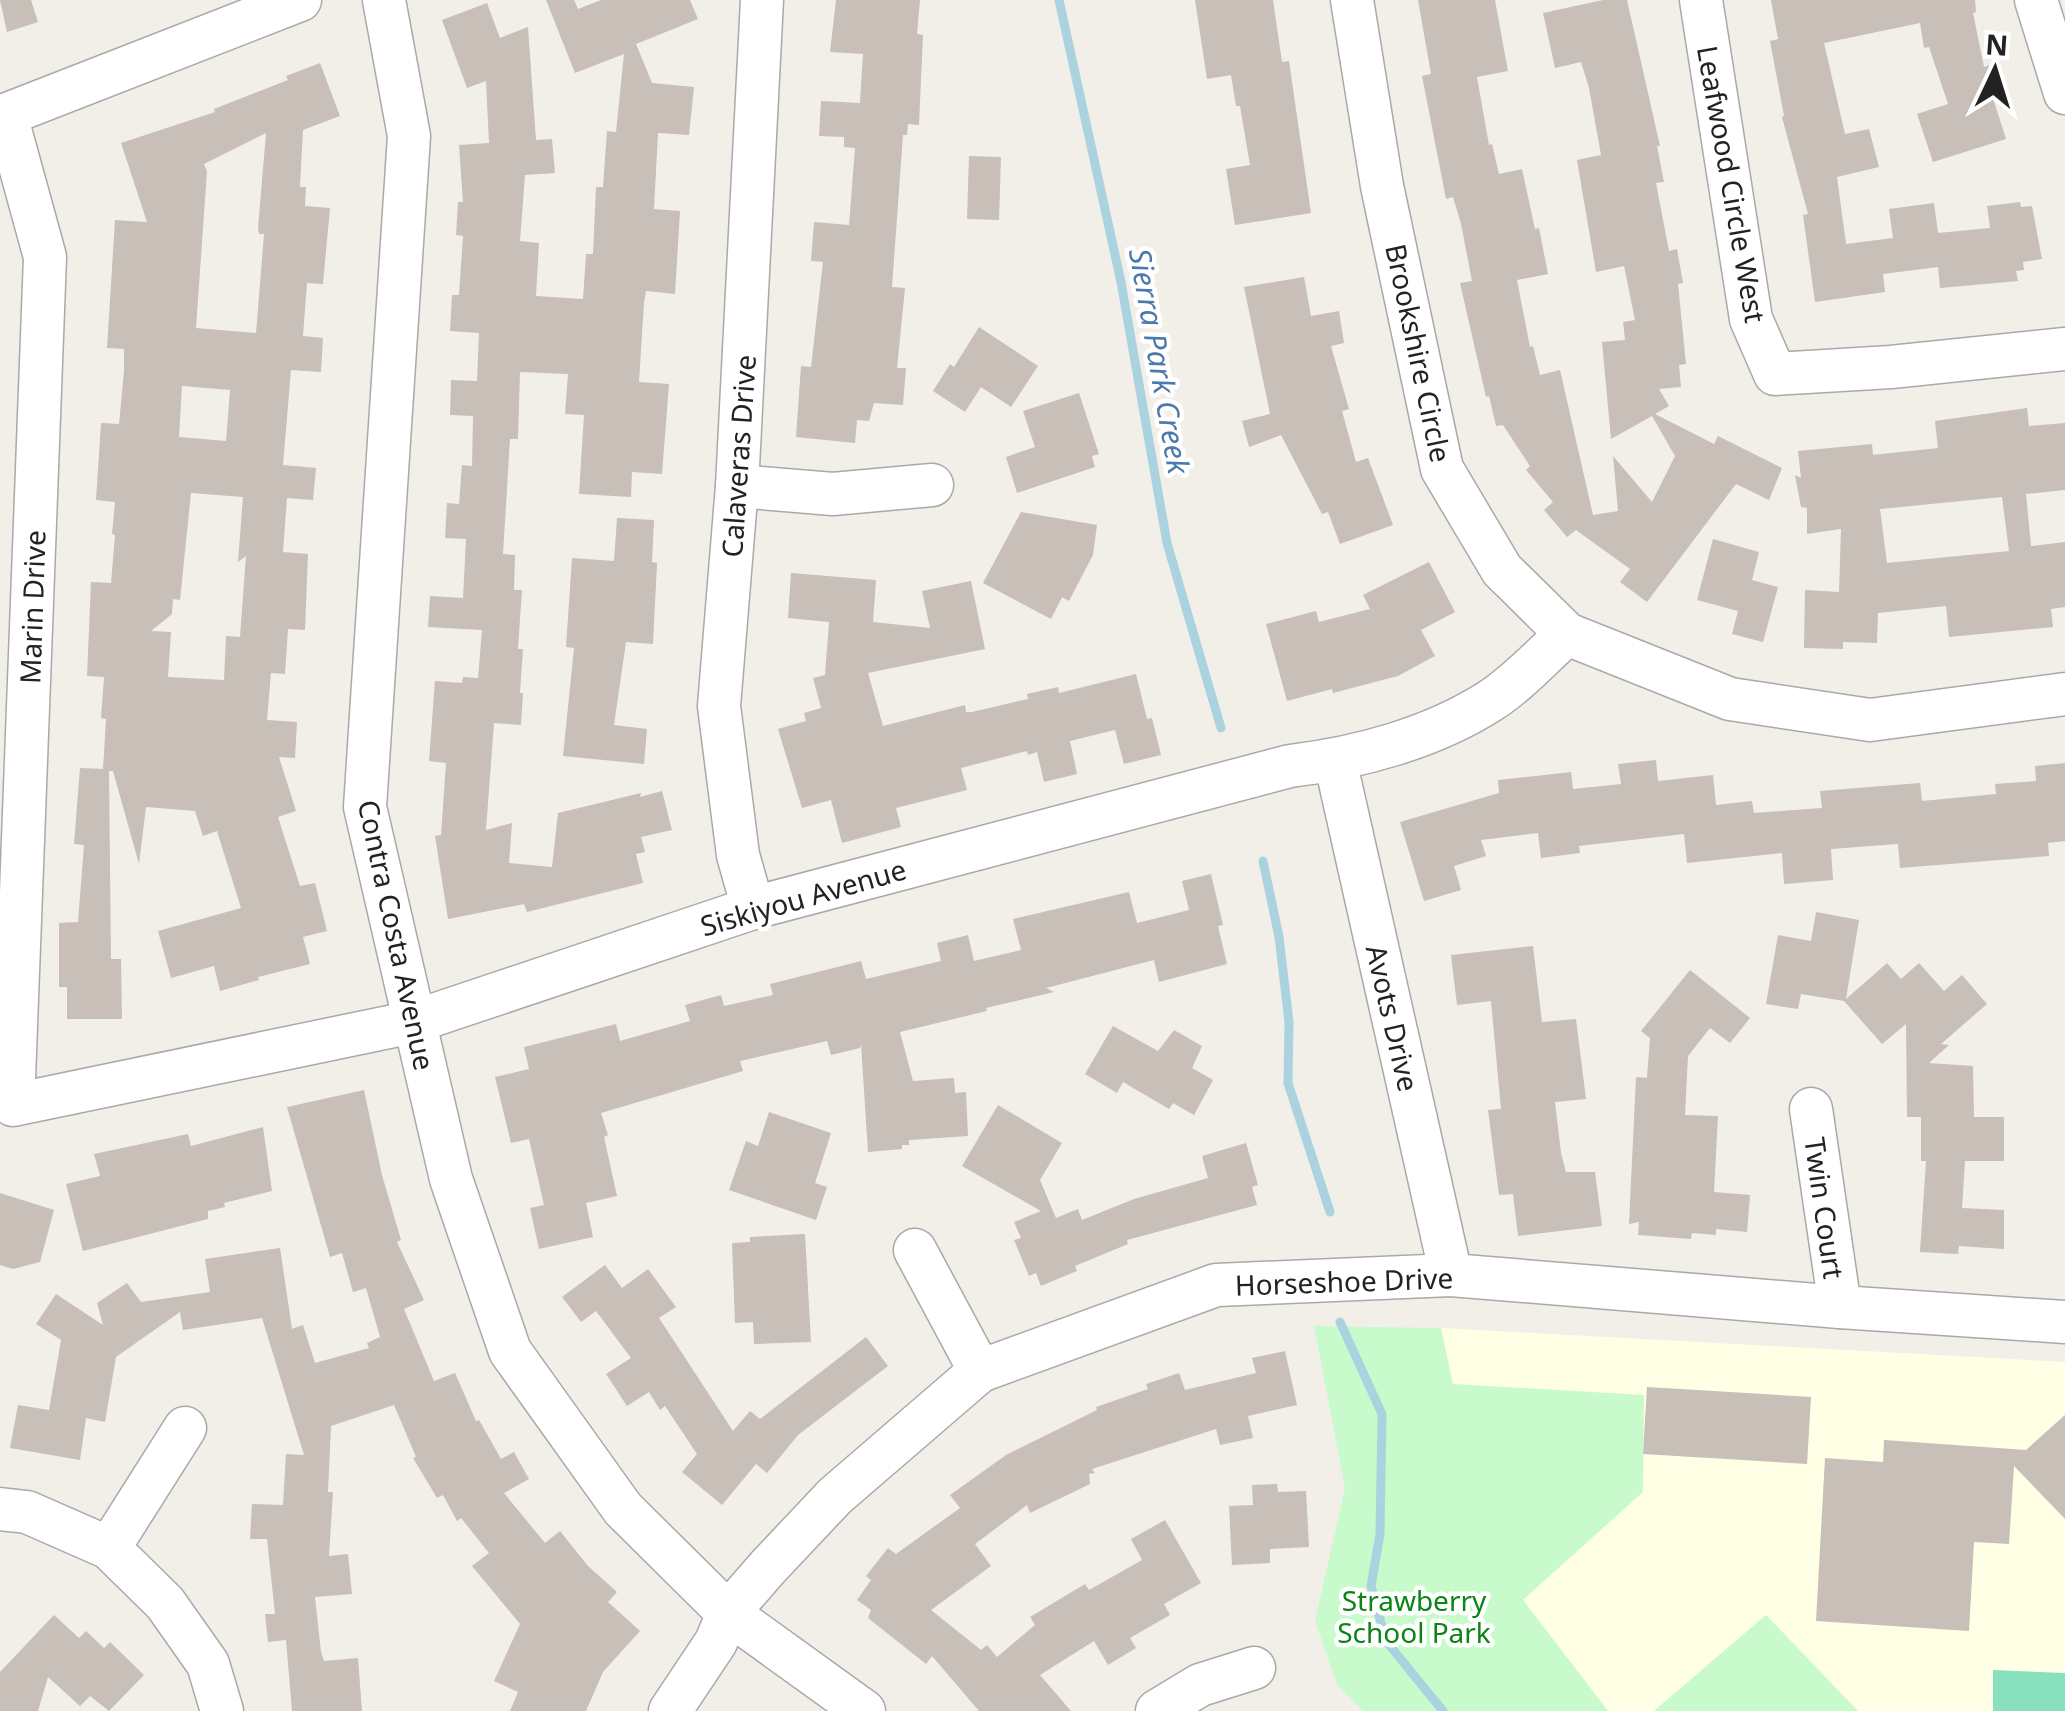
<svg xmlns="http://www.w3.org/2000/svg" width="2065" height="1711" viewBox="0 0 2065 1711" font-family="'Noto Sans',sans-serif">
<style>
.education{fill:#ffffe5}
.park{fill:#c8facc}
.pitch{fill:#88e0be}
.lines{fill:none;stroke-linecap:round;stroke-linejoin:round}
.stream{stroke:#aad3df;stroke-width:9}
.building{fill:#c7bfb8;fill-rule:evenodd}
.minor-casing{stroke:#a9a9a9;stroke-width:45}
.minor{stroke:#fff;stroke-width:42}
.labels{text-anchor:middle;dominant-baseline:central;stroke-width:9;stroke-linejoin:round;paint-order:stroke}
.street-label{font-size:28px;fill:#222;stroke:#fff}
.park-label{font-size:28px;fill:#0c8416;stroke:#fff}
.water-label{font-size:30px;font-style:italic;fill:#4a7aab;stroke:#fff}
</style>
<rect width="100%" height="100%" fill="#f2efe9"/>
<path class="education" d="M1441,1328L2065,1362V1711H1858L1766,1615L1654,1711H1608L1485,1551Z"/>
<g class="park">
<path d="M1314,1326L1441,1328L1453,1384L1644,1395L1643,1492L1523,1600L1608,1711H1363L1337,1685L1315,1621L1345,1488Z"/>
<path d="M1766,1615L1858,1711H1654Z"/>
</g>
<path class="pitch" d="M1993,1670L2065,1673V1711H1993Z"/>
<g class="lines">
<g class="stream">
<path d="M1059,0L1121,282L1167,543L1221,728"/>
<path d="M1263,861L1279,937L1289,1022L1288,1083L1330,1212"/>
<path d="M1340,1322L1382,1414L1380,1534L1371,1586L1386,1641L1443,1711"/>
</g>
</g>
<g class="building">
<path d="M0,0H31L38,22L7,32Z"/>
<path d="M546,0H574L578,9L601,0H690L698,19L636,44L652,83L694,87L689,135L658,133L654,209L680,211L675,294L646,291L644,303L639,382L669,384L662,474L632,472L631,497L579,494L584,415L565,414L568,374L520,372L518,439H510L503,554L515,555L514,590H522L518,649H523L520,693H523L521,725L494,723L486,830L512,823L509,863L552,867L558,813L641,793L640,797L662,791L672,830L641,837L645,852L636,854L643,883L527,912L524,904L448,919L435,836L441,835L446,763L429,761L435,681L462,683L463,677L478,678L482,630L428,627L430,596L463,598L466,539L445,538L447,503L459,504L462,465L472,466L473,416L450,415L451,380L477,381L479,333L450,331L452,295H459L463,236L456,235L458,202H463L459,145L489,143L486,81L467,88L442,20L487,3L500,38L528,27L536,140L552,139L555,173L525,175L520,241L539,243L536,296L583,299L586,254H593L596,187H603L607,131L616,132L624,54L575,73Z"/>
<path d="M836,0H920L917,34L923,35L919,125L908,124L907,135H903L892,287L905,288L897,368H906L903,405L874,403L869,421L857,420L855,443L796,437L801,366L811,367L823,262L811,261L814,222L849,225L855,148L844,147V137L819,136L821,101L860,103L863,54L830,52Z"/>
<path d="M1195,0H1273L1282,62L1289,61L1311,213L1235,225L1226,169L1250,165L1240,106H1236L1231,75L1207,79Z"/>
<path d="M1418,0H1495L1508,71L1477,77L1489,145L1492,144L1499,174L1522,169L1535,229L1539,228L1548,274L1517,280L1530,347L1533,346L1540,375L1560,370L1593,515L1618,511L1613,456L1652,502L1675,456L1652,416L1611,439L1602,342L1625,340L1623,322L1635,320L1624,266L1596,272L1577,160L1601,155L1589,88L1581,62L1555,68L1543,13L1603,0H1627L1660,146H1657L1664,182L1656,183L1669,251L1677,249L1683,283L1678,284L1686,364L1679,365L1681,387L1659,389L1669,406L1655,414L1714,444L1718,436L1782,468L1769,500L1736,484L1647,602L1620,582L1630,569L1576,530L1567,537L1544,510L1553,502L1526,470L1530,466L1503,425L1496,426L1489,396L1486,397L1460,283L1472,281L1461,224L1453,197L1446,199L1422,76L1431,74Z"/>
<path d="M1771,0H1975L1976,12L1973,13L1984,67L1992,64L2002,95L1993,98L2006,139L1933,162L1917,114L1948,104L1929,47L1924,48L1920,23L1824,43L1845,134L1869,129L1879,167L1837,177L1846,244L1893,238L1889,209L1934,203L1938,233L1990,228L1987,206L2020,202L2021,207L2032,206L2042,259L2023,262L2024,270L2016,271L2018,281L1940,288L1938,267L1883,274L1885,292L1815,302L1803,215L1808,214L1782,117L1784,116L1770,41L1778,39Z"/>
<path d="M320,63L340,116L303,130L300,187H306L305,206L330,208L323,284L307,283L303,336L323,338L321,372L291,370L283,465L316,468L313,500L287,498L283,552L308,554L305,630L288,629L285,674L271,673L267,720L297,722L295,758L279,757L296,811L278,817L300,886L315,883L327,931L303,937L310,964L258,977L259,980L220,991L214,966L171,978L158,931L241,908L217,831L203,836L195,811L146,807L139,864L113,771H109L111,959H121L122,1019H67V987H59V923L78,922L84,845L74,844L80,768L103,769L106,719L101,718L104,677L87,676L91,582L111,583L115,535L112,534L115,502L96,500L101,423L119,424L124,371V349L107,348L115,220L147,222L121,143L215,112L214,109L288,80L286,76ZM266,133L258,228L259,234H264L256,333L196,328L207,171L204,164ZM182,386L230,390L226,441L179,437ZM191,493L243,497L238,562L246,556L240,637L226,636L224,680L168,677L171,632L151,631L172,614L173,599L180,600Z"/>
<path d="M969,156L1001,157L999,220L967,219Z"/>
<path d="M1304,277L1311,316L1339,311L1344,343L1331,346L1349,409L1342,411L1356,462L1368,458L1393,525L1340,544L1328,512L1322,514L1281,435L1249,447L1242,421L1270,414L1244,287Z"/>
<path d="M979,327L1038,366L1011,407L981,387L965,412L933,391L950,364L954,367Z"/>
<path d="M1079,393L1099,454L1092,456L1095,467L1017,493L1006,457L1035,447L1023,411Z"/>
<path d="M2027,408L2029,426L2065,423V490L2026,494L2031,546L2065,542V607L2051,609L2053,627L1949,637L1946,606L1878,613L1877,643L1843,642V649L1804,648L1805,590L1839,592L1841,529L1807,534V508L1801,507L1795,475L1801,478L1798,451L1872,444L1873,455L1938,448L1935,421ZM2002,497L2009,551L1887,563L1880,509Z"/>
<path d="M1021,512L1097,525L1093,555L1069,601L1062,597L1051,619L983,583Z"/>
<path d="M617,518L654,520L652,562L657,563L653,644L626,642L614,725L647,729L644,764L563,756L574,648L566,647L572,558L614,561Z"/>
<path d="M1713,539L1759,552L1752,580L1778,587L1763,642L1732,634L1738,611L1697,600Z"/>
<path d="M1429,562L1455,612L1421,630L1435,656L1398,676L1333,693L1332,689L1287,701L1266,624L1316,611L1319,622L1370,609L1363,595Z"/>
<path d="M791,573L876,580L873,622L930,628L922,591L971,581L985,649L868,673L883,726L965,705L966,712H972L1028,699L1027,694L1058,687L1059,693L1136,674L1147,719L1152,718L1161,755L1124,764L1115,730L1070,741L1077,774L1044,782L1037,752L1028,755L1027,751L961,768L967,790L896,808L901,827L842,843L831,800L802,808L778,729L806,721L804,713L821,708L813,678L825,675L829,622L788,618Z"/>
<path d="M1656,760L1658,781L1713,775L1716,805L1752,801L1754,813L1822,808L1820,791L1920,783L1922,801L1996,794L1995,784L2036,781L2035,766L2065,763V841L2048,843L2049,856L1900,868L1898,844L1831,849L1833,880L1784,884L1782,853L1687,863L1684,834L1579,846L1580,853L1541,858L1538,833L1481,840L1486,856L1454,866L1461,890L1424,901L1400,822L1499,793L1498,780L1571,772L1573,789L1621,784L1618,764Z"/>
<path d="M1211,874L1223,925L1218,926L1227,964L1159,982L1154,960L1046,988L1054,992L986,1008L987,1011L900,1032L913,1081L954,1078L955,1093L966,1092L968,1136L909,1140V1145H902V1149L868,1152L861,1044L860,1048L831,1055L827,1041L740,1061L743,1071L601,1113L608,1135L604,1137L617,1196L586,1203L593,1237L539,1249L530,1208L544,1205L529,1139L511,1143L495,1077L529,1069L524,1047L616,1024L620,1041L690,1021L685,1005L721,995L724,1006L773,995L770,984L861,961L866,979L941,961L937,943L968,935L974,961L1021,950L1013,919L1129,892L1137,923L1189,910L1182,881Z"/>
<path d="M1816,912L1859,920L1846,999L1887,963L1901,979L1919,963L1944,991L1962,975L1987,1004L1941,1044L1949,1045L1929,1063L1973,1066L1974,1117H2004V1161H1965L1962,1208L2004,1210V1249L1959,1246L1958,1254L1920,1252L1926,1161H1921V1117H1907L1906,1024L1882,1044L1844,1001L1801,994L1798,1009L1766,1004L1778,935L1811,941Z"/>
<path d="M1533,946L1542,1022L1576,1019L1586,1099L1555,1102L1561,1153L1566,1172H1595L1602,1226L1518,1236L1513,1194L1499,1195L1488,1110L1501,1109L1491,1001L1457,1005L1451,955Z"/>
<path d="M1690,970L1750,1018L1730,1043L1710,1028L1688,1056L1685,1115L1718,1116L1714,1192L1750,1195L1747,1232L1716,1229V1235L1692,1233L1691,1239L1638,1235L1639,1222L1629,1224L1636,1077L1647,1078L1650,1038L1641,1031Z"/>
<path d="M1113,1026L1158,1051L1174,1030L1202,1046L1192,1068L1213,1080L1194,1115L1173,1103L1169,1109L1123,1082L1117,1093L1085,1074Z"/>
<path d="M364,1090L382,1175L401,1240L397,1242L424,1300L404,1309L434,1381L455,1373L476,1421L479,1420L501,1459L514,1452L529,1479L504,1493L545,1543L560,1531L588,1566L617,1592L608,1602L640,1631L603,1672L586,1711H510L518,1692L494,1681L520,1624L472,1566L489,1553L461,1518L457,1521L443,1495L437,1498L413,1458L416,1457L394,1405L331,1426L328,1492H333L329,1556L348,1554L352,1594L315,1597L321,1652L324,1661L358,1658L362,1711H292L286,1640L268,1642L265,1614H275L267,1539H250L252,1504L283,1505L286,1454L304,1455L262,1318L183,1330L180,1312L116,1357L105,1422L86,1418L80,1460L10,1448L18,1405L49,1410L61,1340L36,1324L56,1294L103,1325L97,1303L127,1283L141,1302L210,1292L205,1259L280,1248L292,1329L303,1325L315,1363L369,1348L367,1343L380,1337L366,1288L353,1292L342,1253L330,1257L287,1107Z"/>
<path d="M998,1105L1062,1143L1040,1180L1056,1218L1078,1209L1082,1220L1134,1199L1208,1178L1202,1156L1246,1143L1258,1185L1252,1187L1257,1205L1127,1240L1128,1244L1075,1266L1077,1271L1041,1286L1036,1273L1029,1276L1014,1240L1021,1238L1014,1222L1041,1211L962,1166Z"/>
<path d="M769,1112L831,1133L815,1183L827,1187L816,1220L729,1190L746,1141L758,1146Z"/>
<path d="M263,1127L272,1191L224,1203L225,1207L208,1211V1219L83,1251L66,1184L100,1176L94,1154L188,1134L191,1146Z"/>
<path d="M0,1193L54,1210L40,1262L13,1269L0,1265Z"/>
<path d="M805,1234L811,1342L754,1344L753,1322L735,1323L732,1243L750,1242V1237Z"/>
<path d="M605,1265L622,1288L648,1269L676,1307L659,1318L733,1431L750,1411L760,1419L866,1337L888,1366L798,1435L767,1473L756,1464L722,1505L682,1472L697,1454L665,1406L660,1410L649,1392L627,1406L606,1374L631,1358L596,1311L581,1322L562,1297Z"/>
<path d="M1285,1351L1297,1405L1248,1416L1253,1438L1220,1445L1216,1429L1092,1469L1095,1473L1089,1474L1090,1484L1030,1513L1027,1505L975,1544L991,1566L931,1610L981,1650L987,1645L997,1657L1035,1625L1030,1617L1085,1584L1089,1590L1142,1560L1131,1539L1165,1520L1201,1583L1164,1604L1170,1615L1130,1638L1136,1648L1108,1665L1094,1641L1040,1675L1071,1711H979L932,1656L926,1664L868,1618L871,1610L857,1600L871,1580L866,1576L888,1548L896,1554L960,1508L950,1495L1006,1455L1097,1410L1096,1407L1148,1389L1146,1384L1179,1373L1185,1390L1256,1373L1252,1358Z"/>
<path d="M1647,1387L1811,1397L1807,1464L1643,1454Z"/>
<path d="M2065,1415V1519L2014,1466L2009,1544L1974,1542L1969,1631L1816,1621L1825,1458L1883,1462L1884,1440L2026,1450Z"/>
<path d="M1277,1484L1278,1492L1306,1491L1309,1547L1270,1549V1563L1232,1565L1229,1506L1253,1505L1252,1485Z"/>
<path d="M54,1615L79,1638L86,1631L104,1648L110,1642L144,1675L109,1711L90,1696L80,1706L48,1677L38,1711H0V1672Z"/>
</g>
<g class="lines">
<g class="minor-casing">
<g id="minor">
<path d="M384,0L409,136L365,807L451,1179L510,1351L623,1509L728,1613L864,1711"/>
<path d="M1352,0L1382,186L1442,469L1502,570L1567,634L1730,699L1870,720L2065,694"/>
<path d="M1701,0L1751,319L1775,374L1891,367L2065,349"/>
<path d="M2036,0L2065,93"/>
<path d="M6,115L45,257L13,1105L413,1022L753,908L1290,766C1358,758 1432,738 1490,701C1517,684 1542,656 1567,634"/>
<path d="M0,117L300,0"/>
<path d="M737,486L833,494L932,485"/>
<path d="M1335,760L1451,1275"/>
<path d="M753,908L738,855L719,706L737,486L762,0"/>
<path d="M1811,1109L1840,1307"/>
<path d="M915,1250L980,1371"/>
<path d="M0,1509L27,1512L109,1548L165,1603L208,1664L222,1711"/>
<path d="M109,1548L185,1428"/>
<path d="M670,1711L716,1642L728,1613L768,1567L835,1496L980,1371L1216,1285L1451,1275L1840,1307L2065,1322"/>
<path d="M1157,1711L1200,1685L1254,1668"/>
</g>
</g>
<use href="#minor" class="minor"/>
</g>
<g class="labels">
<g class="street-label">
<text transform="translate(1732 184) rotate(80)">Leafwood Circle West</text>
<text transform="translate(1419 353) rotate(78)">Brookshire Circle</text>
<text transform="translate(738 456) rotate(-86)">Calaveras Drive</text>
<text transform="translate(32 607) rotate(-88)">Marin Drive</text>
<text transform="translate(803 897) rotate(-16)">Siskiyou Avenue</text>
<text transform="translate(397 935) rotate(78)">Contra Costa Avenue</text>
<text transform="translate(1393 1018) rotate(77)">Avots Drive</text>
<text transform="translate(1825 1208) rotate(82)">Twin Court</text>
<text transform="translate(1344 1281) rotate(-2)">Horseshoe Drive</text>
</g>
<g class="park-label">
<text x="1414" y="1600">Strawberry<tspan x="1414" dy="32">School Park</tspan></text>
</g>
<g class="water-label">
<text transform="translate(1160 361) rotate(80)">Sierra Park Creek</text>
</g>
</g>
<g transform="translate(1995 70) rotate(4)" stroke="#ffffff" stroke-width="8" paint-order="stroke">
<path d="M0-8L18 38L0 25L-18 38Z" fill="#222222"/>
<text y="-15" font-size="28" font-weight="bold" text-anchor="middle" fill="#222222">N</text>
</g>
</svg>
